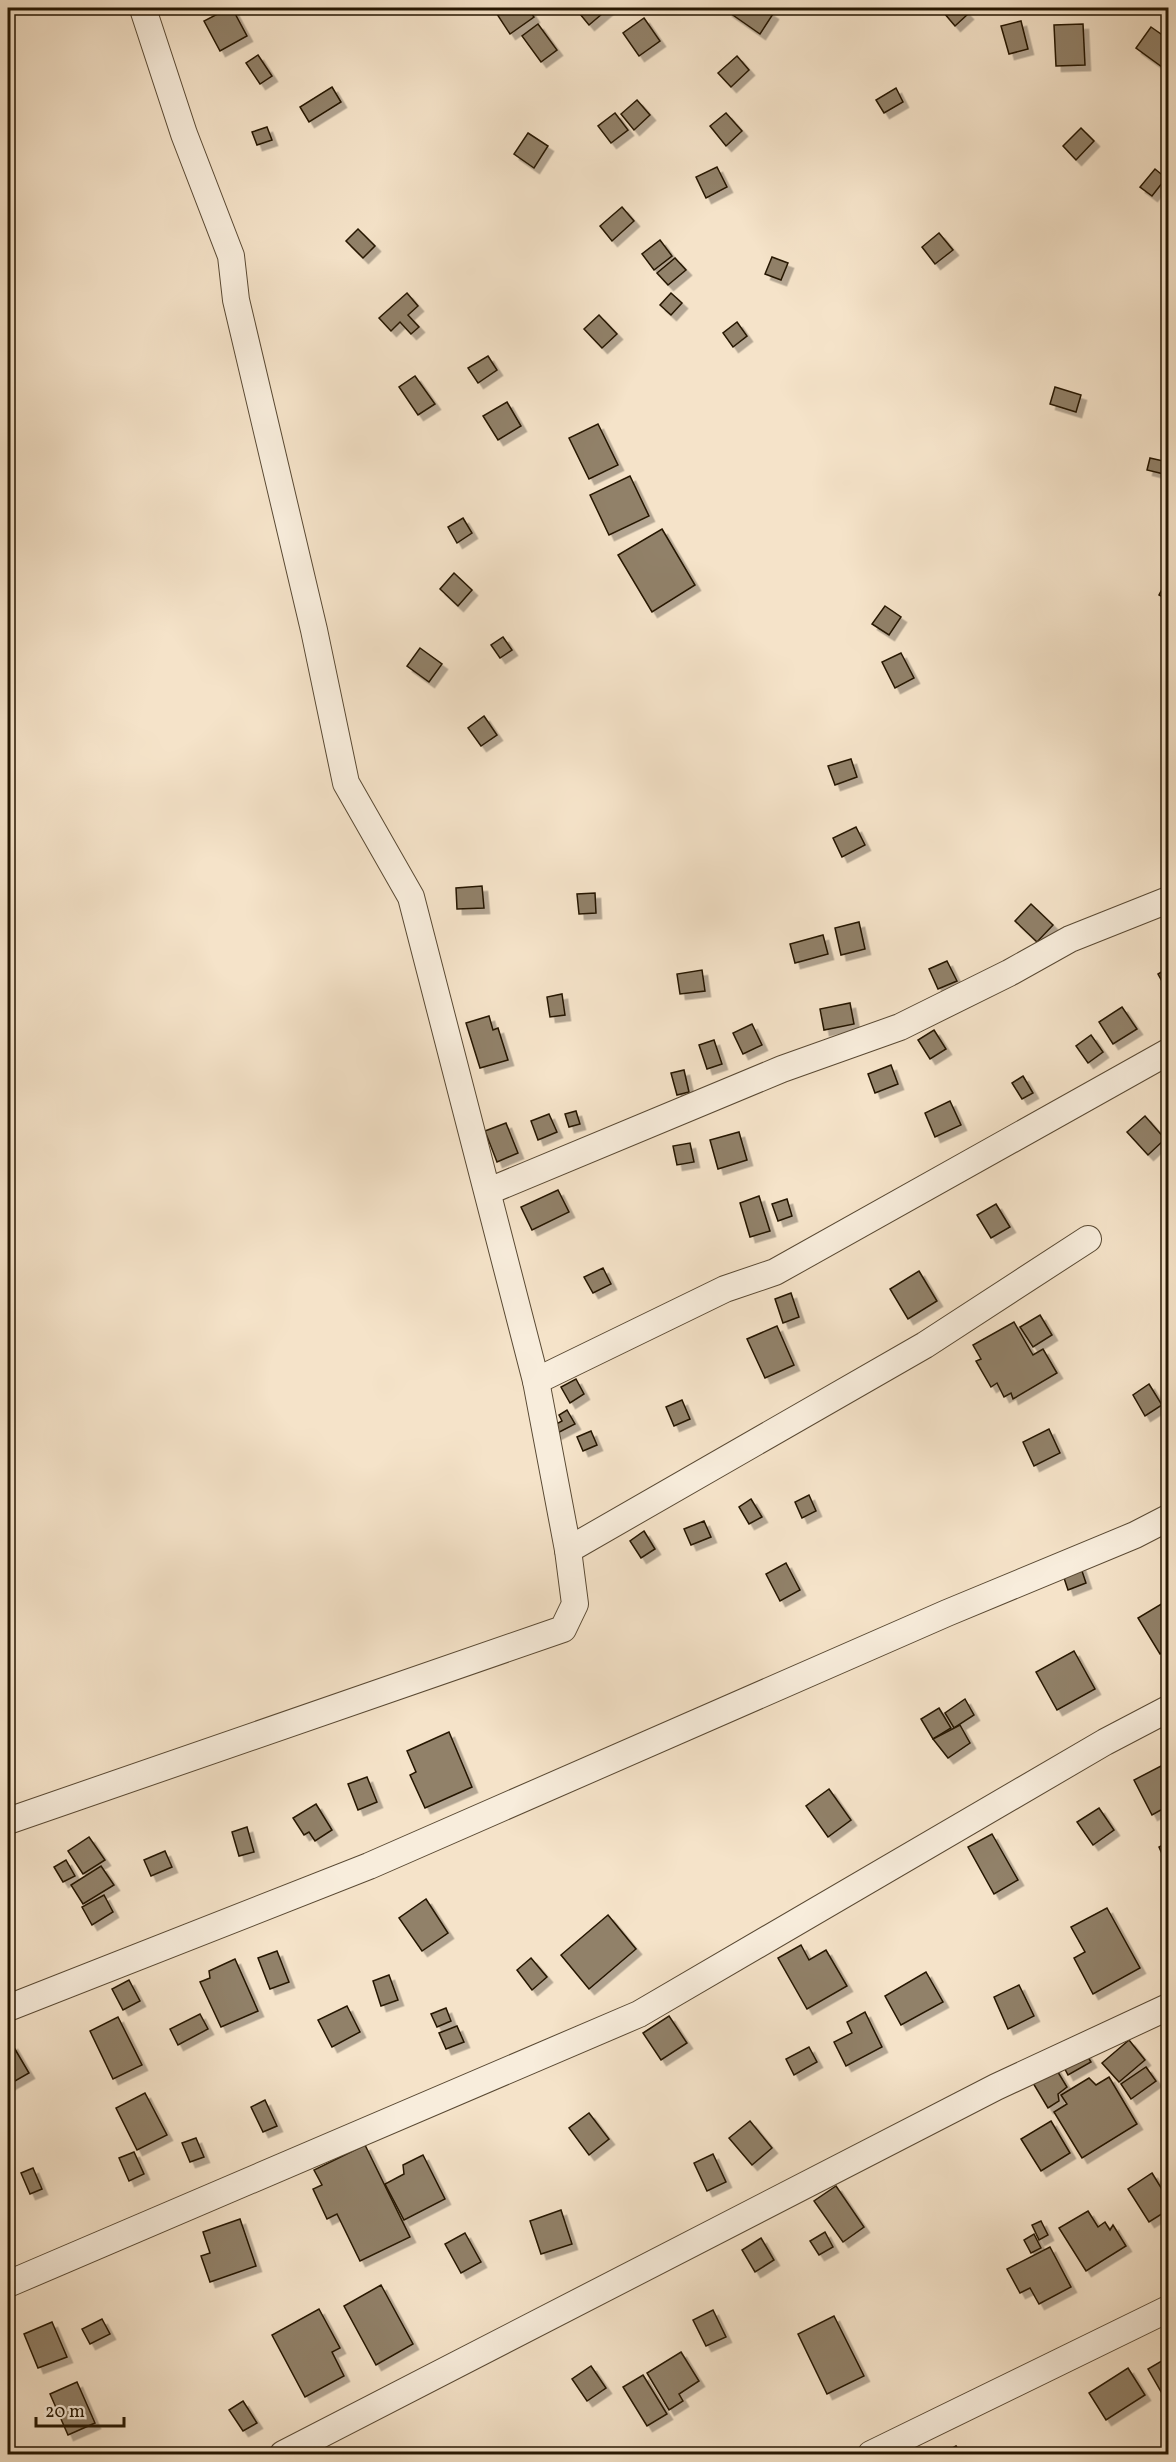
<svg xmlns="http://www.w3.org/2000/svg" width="1176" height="2462" viewBox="0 0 1176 2462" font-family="Vollkorn,serif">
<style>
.building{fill:#918169;stroke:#251601;stroke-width:1.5;filter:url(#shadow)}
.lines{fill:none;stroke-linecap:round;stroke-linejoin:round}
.minor-casing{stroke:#594933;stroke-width:28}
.minor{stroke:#f8eddc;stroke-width:26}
</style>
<defs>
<filter id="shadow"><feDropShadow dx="5.5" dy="5.5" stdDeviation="0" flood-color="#0004"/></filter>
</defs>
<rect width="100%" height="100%" fill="#f5e3c9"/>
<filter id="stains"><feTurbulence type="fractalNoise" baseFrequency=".00333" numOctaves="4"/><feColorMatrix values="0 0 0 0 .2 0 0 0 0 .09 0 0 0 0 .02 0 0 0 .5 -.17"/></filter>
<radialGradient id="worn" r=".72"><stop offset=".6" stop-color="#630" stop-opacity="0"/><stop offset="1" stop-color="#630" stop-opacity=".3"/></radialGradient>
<g class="building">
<path d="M229,8H232L247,36L220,51L204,21Z"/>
<path d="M493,8H528L534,17L510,34Z"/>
<path d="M575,8H609L589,25Z"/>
<path d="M730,8H764L773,14L760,34L727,11Z"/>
<path d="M950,8H962L968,14L955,26L944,13Z"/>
<path d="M1156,8H1168V16Z"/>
<path d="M644,18L660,41L639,56L623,33Z"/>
<path d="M1021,21L1028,49L1009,54L1001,26Z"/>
<path d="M538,24L557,50L541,62L522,36Z"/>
<path d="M1083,24L1085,65L1056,66L1054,25Z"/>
<path d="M1151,27L1168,39V58L1162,67L1136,48Z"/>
<path d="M258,55L272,76L260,84L246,63Z"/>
<path d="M737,56L749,70L731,87L718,73Z"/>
<path d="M332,87L341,102L309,122L300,107Z"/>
<path d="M896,88L903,102L884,113L876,100Z"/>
<path d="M637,100L650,115L634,130L621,114Z"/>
<path d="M615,113L628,130L611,143L598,126Z"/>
<path d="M726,113L742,131L726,146L710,126Z"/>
<path d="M267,127L272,140L257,145L252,132Z"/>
<path d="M1081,128L1094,141L1076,160L1063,146Z"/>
<path d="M528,133L548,146L534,168L514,154Z"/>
<path d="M717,167L727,187L706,198L696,177Z"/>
<path d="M1155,169L1166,178L1152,196L1140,187Z"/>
<path d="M622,207L634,221L612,241L600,226Z"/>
<path d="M358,229L375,246L363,258L346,241Z"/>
<path d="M939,233L953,250L935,264L922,247Z"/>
<path d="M660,240L672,256L654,270L642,254Z"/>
<path d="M772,257L788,263L781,280L765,274Z"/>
<path d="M675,258L686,270L668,285L657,273Z"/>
<path d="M407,293L418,306L408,315L419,327L411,334L400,322L391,331L379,318Z"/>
<path d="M671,293L682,303L671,315L660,305Z"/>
<path d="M599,315L617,334L602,348L584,329Z"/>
<path d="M737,322L747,336L733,347L723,333Z"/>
<path d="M488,356L497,370L478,383L468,368Z"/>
<path d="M415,376L435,404L418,415L399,387Z"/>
<path d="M1055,387L1081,395L1076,412L1050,404Z"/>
<path d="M507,402L521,426L498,440L483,416Z"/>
<path d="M598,424L618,465L589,479L569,438Z"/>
<path d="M1150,458L1168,462V475L1147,470Z"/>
<path d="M630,476L649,516L609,535L590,495Z"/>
<path d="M463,518L472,533L457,543L448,527Z"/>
<path d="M662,529L695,585L652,612L618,555Z"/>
<path d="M454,573L472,590L458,606L440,589Z"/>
<path d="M1168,578V600L1159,595Z"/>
<path d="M885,606L901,617L889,635L872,624Z"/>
<path d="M503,637L512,650L500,658L491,645Z"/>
<path d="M420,648L442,664L429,682L407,666Z"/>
<path d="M901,653L914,678L895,688L882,662Z"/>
<path d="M484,716L497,735L481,746L468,728Z"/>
<path d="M851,759L857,777L835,785L828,766Z"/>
<path d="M856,827L865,845L842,857L833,838Z"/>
<path d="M482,886L484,908L457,909L456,888Z"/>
<path d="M595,893L596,913L579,914L577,894Z"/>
<path d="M1031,904L1053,925L1037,942L1015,921Z"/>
<path d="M859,922L865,949L841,955L835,928Z"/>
<path d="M823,935L828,954L795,963L790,944Z"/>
<path d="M947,961L957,981L938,989L929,969Z"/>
<path d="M1168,968V992L1158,974Z"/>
<path d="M702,970L705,991L680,994L677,974Z"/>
<path d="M562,994L565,1015L550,1017L547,997Z"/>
<path d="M850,1003L854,1024L824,1030L820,1009Z"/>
<path d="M1122,1007L1137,1029L1113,1044L1099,1022Z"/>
<path d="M489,1016L493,1030L498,1028L508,1060L480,1068L466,1023Z"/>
<path d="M752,1024L762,1045L743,1054L733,1033Z"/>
<path d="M934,1030L946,1049L930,1059L918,1040Z"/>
<path d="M1091,1035L1103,1052L1088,1063L1076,1046Z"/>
<path d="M714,1040L722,1064L707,1069L699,1045Z"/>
<path d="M891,1065L898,1084L875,1093L868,1074Z"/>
<path d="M684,1070L689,1092L677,1095L671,1073Z"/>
<path d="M1023,1076L1033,1093L1022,1099L1012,1083Z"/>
<path d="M950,1101L961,1125L935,1137L925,1113Z"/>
<path d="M576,1111L580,1124L569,1127L565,1114Z"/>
<path d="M549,1114L557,1132L538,1140L531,1121Z"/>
<path d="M1145,1116L1165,1139L1148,1155L1127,1132Z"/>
<path d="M506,1123L518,1153L497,1162L485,1131Z"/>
<path d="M739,1132L747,1160L718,1169L710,1140Z"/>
<path d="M690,1143L694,1162L677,1165L673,1146Z"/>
<path d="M558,1190L569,1212L532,1230L521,1207Z"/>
<path d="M759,1196L770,1231L750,1237L740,1203Z"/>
<path d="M787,1199L792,1216L778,1221L772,1204Z"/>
<path d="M996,1204L1010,1227L991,1238L977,1215Z"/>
<path d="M603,1268L611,1284L593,1293L584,1277Z"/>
<path d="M919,1271L937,1301L908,1319L890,1289Z"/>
<path d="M791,1293L799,1317L783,1323L775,1299Z"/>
<path d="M1040,1315L1052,1335L1033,1347L1020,1327Z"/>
<path d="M1014,1322L1033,1355L1043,1349L1057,1373L1013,1399L1011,1393L1004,1397L997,1383L991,1387L976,1361L981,1359L973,1345Z"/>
<path d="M777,1326L794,1365L765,1378L747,1339Z"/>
<path d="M576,1379L584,1394L570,1403L561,1387Z"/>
<path d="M1149,1384L1162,1405L1145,1416L1133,1395Z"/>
<path d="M682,1400L690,1419L674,1426L666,1407Z"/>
<path d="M567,1410L575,1424L544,1440L540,1433L562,1421L559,1415Z"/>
<path d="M1049,1429L1060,1453L1034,1466L1023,1442Z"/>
<path d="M591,1431L597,1445L583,1451L577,1437Z"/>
<path d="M809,1495L816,1511L802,1518L795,1502Z"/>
<path d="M751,1499L762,1517L749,1524L739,1507Z"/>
<path d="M704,1521L711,1537L691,1545L684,1529Z"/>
<path d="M644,1531L655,1549L641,1558L630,1541Z"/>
<path d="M786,1563L800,1590L780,1601L766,1574Z"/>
<path d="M1080,1565L1086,1583L1068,1590L1062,1572Z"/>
<path d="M1168,1600V1649L1160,1654L1138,1618Z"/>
<path d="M1074,1651L1095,1689L1057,1710L1036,1672Z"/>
<path d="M965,1699L974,1715L954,1728L945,1713Z"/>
<path d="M939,1708L951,1728L933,1739L921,1719Z"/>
<path d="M960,1725L970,1743L948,1758L933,1739Z"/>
<path d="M449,1732L472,1787L425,1808L410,1775L416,1772L407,1751Z"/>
<path d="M1161,1766L1168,1780V1806L1152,1815L1134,1780Z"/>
<path d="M367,1777L377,1802L358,1810L348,1784Z"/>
<path d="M829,1789L851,1820L828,1837L806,1806Z"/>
<path d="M316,1804L332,1830L315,1841L309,1832L304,1835L293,1818Z"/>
<path d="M1099,1808L1114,1830L1093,1845L1077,1822Z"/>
<path d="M247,1827L254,1852L239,1856L232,1832Z"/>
<path d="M992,1834L1018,1880L994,1894L968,1847Z"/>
<path d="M89,1837L105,1860L83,1874L68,1851Z"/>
<path d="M1168,1842V1867L1159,1847Z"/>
<path d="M165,1851L172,1867L151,1876L144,1860Z"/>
<path d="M66,1860L75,1876L63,1882L54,1867Z"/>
<path d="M101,1866L114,1885L83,1904L71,1885Z"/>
<path d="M104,1895L113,1912L92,1925L82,1907Z"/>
<path d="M426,1899L448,1933L422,1951L399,1918Z"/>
<path d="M1107,1908L1140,1968L1093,1994L1074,1958L1085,1952L1071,1927Z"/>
<path d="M608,1915L636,1949L589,1989L561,1955Z"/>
<path d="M801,1945L809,1960L826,1950L847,1986L807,2009L778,1958Z"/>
<path d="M277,1951L289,1982L270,1989L258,1958Z"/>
<path d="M531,1958L547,1977L532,1990L517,1970Z"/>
<path d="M235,1959L258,2011L221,2027L200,1982L210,1978L209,1971Z"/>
<path d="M926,1972L943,2002L901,2025L885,1996Z"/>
<path d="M389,1975L398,2000L381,2006L373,1981Z"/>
<path d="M129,1980L140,2001L123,2010L112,1989Z"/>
<path d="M1019,1985L1034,2016L1008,2029L994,1997Z"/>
<path d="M347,2006L360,2032L332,2047L318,2020Z"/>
<path d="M446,2008L451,2021L437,2027L431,2014Z"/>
<path d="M865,2012L882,2047L846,2066L834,2042L852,2033L847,2022Z"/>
<path d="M200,2014L208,2029L178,2045L170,2029Z"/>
<path d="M669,2016L687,2043L661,2060L643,2033Z"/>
<path d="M118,2017L142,2065L113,2079L90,2031Z"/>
<path d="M457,2026L464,2042L446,2049L439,2033Z"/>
<path d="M1129,2040L1145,2060L1119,2082L1102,2063Z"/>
<path d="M1079,2042L1091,2062L1068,2075L1057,2054Z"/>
<path d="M12,2044L29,2073L8,2085V2047Z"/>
<path d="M809,2047L817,2062L794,2075L786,2059Z"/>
<path d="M1047,2054L1067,2087L1058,2094L1059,2101L1048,2108L1024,2068Z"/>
<path d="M1146,2067L1156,2081L1131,2099L1121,2084Z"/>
<path d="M1109,2077L1137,2124L1082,2158L1054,2112L1067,2104L1061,2095L1089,2078L1096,2085Z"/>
<path d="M145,2093L167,2135L137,2150L116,2108Z"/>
<path d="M265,2100L277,2126L263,2132L251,2107Z"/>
<path d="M589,2113L609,2139L589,2155L569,2128Z"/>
<path d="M750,2121L772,2148L752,2165L729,2138Z"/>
<path d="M1051,2121L1070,2153L1041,2171L1021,2139Z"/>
<path d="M196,2138L204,2157L190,2162L182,2143Z"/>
<path d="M365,2145L410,2237L360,2261L337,2214L327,2219L313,2189L322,2185L314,2170Z"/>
<path d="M134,2152L144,2174L129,2181L119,2158Z"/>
<path d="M713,2154L726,2182L707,2191L694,2163Z"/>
<path d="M423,2155L445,2199L404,2220L385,2184L404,2174L403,2165Z"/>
<path d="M33,2168L42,2189L30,2194L21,2173Z"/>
<path d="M1152,2173L1168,2199V2210L1149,2222L1128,2189Z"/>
<path d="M836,2186L864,2227L843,2242L814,2201Z"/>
<path d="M561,2210L572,2244L541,2254L530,2221Z"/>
<path d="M1088,2211L1098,2227L1105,2222L1110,2230L1113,2225L1126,2246L1086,2271L1059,2228Z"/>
<path d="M240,2219L256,2266L210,2282L201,2256L210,2253L203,2232Z"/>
<path d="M1041,2221L1048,2235L1039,2240L1032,2225Z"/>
<path d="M825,2232L833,2247L819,2255L810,2241Z"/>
<path d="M465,2233L481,2262L461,2273L445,2244Z"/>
<path d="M1034,2234L1041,2248L1031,2253L1024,2240Z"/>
<path d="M761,2238L774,2260L755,2272L742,2250Z"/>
<path d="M1050,2247L1071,2287L1039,2304L1030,2288L1020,2293L1007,2269Z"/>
<path d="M381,2285L413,2344L376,2365L344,2306Z"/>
<path d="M319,2309L340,2348L332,2352L344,2376L305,2397L272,2335Z"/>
<path d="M713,2310L726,2337L706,2346L693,2320Z"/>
<path d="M834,2316L864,2376L827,2394L798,2334Z"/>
<path d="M102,2319L110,2334L90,2344L82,2329Z"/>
<path d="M52,2322L67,2357L38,2368L24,2334Z"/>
<path d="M681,2352L699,2381L679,2394L683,2401L669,2410L647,2373Z"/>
<path d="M1165,2359L1168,2365V2391L1163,2395L1148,2369Z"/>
<path d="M591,2366L606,2388L587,2401L572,2379Z"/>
<path d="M1128,2368L1145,2395L1106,2420L1089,2393Z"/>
<path d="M643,2375L667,2414L647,2426L623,2387Z"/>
<path d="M77,2382L95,2423L68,2435L50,2394Z"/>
<path d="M243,2401L257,2423L243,2431L229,2410Z"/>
<path d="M913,2443L919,2454H893Z"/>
<path d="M956,2446L961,2454H941Z"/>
<path d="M637,2448L640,2454H623Z"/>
</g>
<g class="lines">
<g class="minor-casing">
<g id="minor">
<path d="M489,1191L782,1069L900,1027L1009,973L1070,939L1168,900"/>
<path d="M536,1381L725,1289L775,1272L1168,1052"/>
<path d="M568,1550L925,1345L1088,1239"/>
<path d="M8,1821L563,1629L575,1604L568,1550L536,1381L411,897L346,783L314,630L236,300L231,256L184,134L143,9"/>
<path d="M8,2008L369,1866L947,1613L1135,1535L1168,1518"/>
<path d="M8,2284L639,2014L1105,1742L1168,1709"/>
<path d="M283,2454L996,2087L1168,2007"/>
<path d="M871,2454L1168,2309"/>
</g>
</g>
<use href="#minor" class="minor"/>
</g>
<rect width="1176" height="2462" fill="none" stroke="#f5e3c9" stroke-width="30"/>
<rect x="9" y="9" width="1158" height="2444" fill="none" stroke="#251601" stroke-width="3"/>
<rect x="15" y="15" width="1146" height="2432" fill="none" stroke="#251601" stroke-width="1.5"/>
<path d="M36 2417v9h88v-9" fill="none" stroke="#251601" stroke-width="3"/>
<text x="45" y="2417" font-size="18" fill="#251601" stroke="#f8eddc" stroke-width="4.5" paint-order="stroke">20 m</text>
<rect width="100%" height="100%" filter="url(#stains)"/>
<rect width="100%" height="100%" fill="url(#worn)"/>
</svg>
